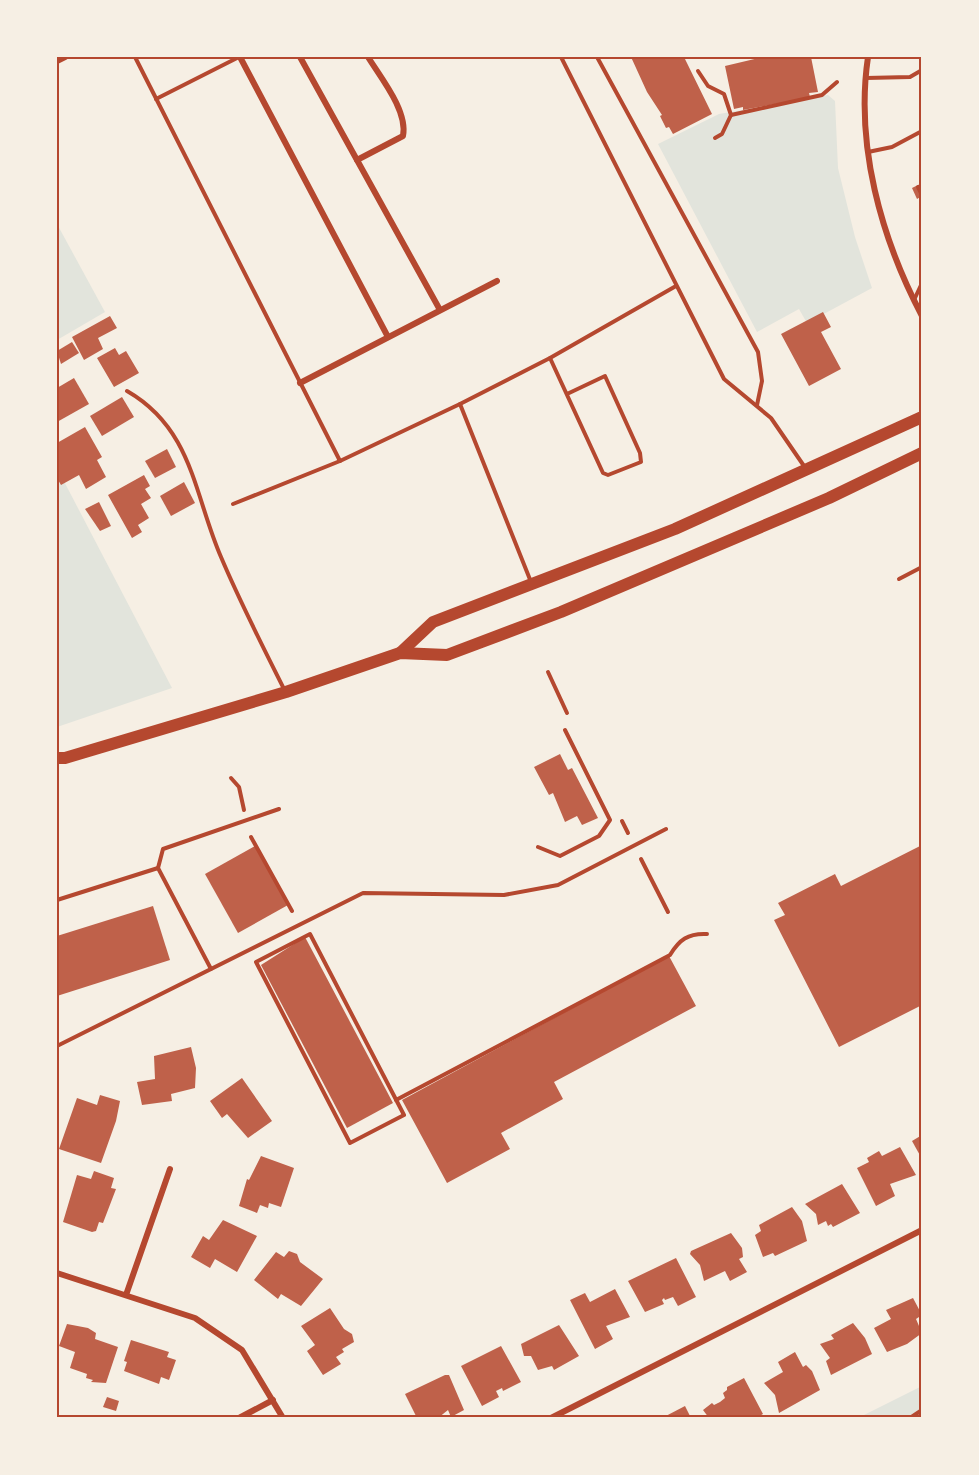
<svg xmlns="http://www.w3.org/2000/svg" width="979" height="1475" viewBox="0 0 979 1475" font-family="Quicksand,sans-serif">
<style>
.green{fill:#e2e4dc}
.building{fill:#bf614a}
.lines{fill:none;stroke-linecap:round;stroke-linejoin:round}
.path{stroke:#b5482f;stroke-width:4}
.service{stroke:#b5482f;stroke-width:4}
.minor{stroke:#b5482f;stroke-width:6}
.primary{stroke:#b5482f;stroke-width:12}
.neatline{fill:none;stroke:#b5482f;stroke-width:2}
</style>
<rect width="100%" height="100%" fill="#f6efe4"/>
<g class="green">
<path d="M828,95L835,101L838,168L855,237L872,288L807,323L799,309L757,332L658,144L719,114Z"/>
<path d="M57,224L105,312L57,340Z"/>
<path d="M57,468L172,688L57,727Z"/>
<path d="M922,1386V1418H858Z"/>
</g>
<g class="building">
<path d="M631,57H684L712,114L673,134L669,127L666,128L660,116L662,115L647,92Z"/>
<path d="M763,57H811L818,92L809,93L810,97L796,100L743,110V107L734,109L725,66Z"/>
<path d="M922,183V196L917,199L912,188Z"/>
<path d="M823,312L831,327L821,332L841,369L809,386L781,334Z"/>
<path d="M110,316L117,328L98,338L103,349L84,360L72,337Z"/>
<path d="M72,342L79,353L61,364L57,351Z"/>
<path d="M115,348L119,355L126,351L139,373L114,387L97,358Z"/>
<path d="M74,378L89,404L57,422V388Z"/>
<path d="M122,397L134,417L102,436L90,416Z"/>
<path d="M85,427L102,457L97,460L106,477L86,489L79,475L61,485L57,478V443Z"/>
<path d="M167,449L176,467L155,478L145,461Z"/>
<path d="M144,475L150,486L145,489L151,498L141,504L149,518L138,525L142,532L132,538L108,495Z"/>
<path d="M184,482L195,503L171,516L160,496Z"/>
<path d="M99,502L111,526L100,531L85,509Z"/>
<path d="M560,754L568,770L572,768L598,818L582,825L577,816L565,822L553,793L549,795L534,767Z"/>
<path d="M922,845V1005L839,1047L774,920L785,915L778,903L835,874L841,886Z"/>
<path d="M255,846L288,905L238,933L205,874Z"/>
<path d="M153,906L170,960L57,996V936Z"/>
<path d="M305,937L393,1103L347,1128L261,965Z"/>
<path d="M669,956L696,1006L554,1082L563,1099L501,1133L510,1149L447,1183L402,1100Z"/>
<path d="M191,1047L196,1068L195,1088L171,1094L172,1101L142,1105L137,1082L155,1079L154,1056Z"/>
<path d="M242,1078L272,1121L248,1138L227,1114L222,1118L210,1101Z"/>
<path d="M100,1095L120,1101L116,1121L101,1163L59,1149L77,1098L97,1105Z"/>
<path d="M922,1135V1159L912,1141Z"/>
<path d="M900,1147L916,1175L890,1184L895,1196L876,1206L857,1168L869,1162L867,1158L879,1151L882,1156Z"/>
<path d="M261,1156L294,1168L281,1207L269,1203L268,1208L260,1205L257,1213L239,1206L247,1179L249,1180Z"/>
<path d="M94,1171L114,1178L111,1188L116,1189L103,1223L99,1222L96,1231L92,1232L63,1222L77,1175L91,1179Z"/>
<path d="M842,1184L860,1213L833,1227L831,1224L828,1226L826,1221L818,1225L816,1214L805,1204Z"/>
<path d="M792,1207L802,1221L807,1241L775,1256L773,1253L763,1257L755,1235L761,1231L759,1225Z"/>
<path d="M223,1220L257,1236L237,1272L215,1259L210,1268L191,1257L203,1236L209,1240Z"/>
<path d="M731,1233L742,1248L743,1257L739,1259L747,1272L730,1281L725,1271L704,1281L700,1265L690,1254L691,1251Z"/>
<path d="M289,1251L297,1254L300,1262L323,1279L301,1306L281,1294L278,1299L254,1280L276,1252L284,1257Z"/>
<path d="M676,1258L696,1297L678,1306L673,1297L665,1300L664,1298L662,1300L664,1304L645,1312L628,1281Z"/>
<path d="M615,1289L630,1317L606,1326L613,1339L595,1349L570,1300L585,1293L590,1302Z"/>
<path d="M913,1298L922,1315L916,1319L922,1333L907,1344L887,1352L874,1328L891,1319L886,1310Z"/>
<path d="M330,1308L344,1329L352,1334L354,1342L342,1349L344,1352L336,1357L341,1364L323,1375L307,1351L315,1345L301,1326Z"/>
<path d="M853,1323L865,1338L872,1354L831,1375L826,1361L830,1358L820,1344L834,1339L831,1335Z"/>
<path d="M67,1324L88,1328L96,1333L95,1339L118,1347L106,1383L91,1382L93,1380L86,1378L87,1374L70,1368L75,1352L59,1346Z"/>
<path d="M559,1325L579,1356L554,1370L552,1366L538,1370L531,1356H524L521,1344Z"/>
<path d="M131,1340L169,1352L167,1357L176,1360L169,1380L161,1377L159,1384L124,1371L127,1362L124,1361Z"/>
<path d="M501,1346L521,1382L503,1391L502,1388L496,1391L499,1397L482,1406L461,1366Z"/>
<path d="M795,1352L803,1367L806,1365L812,1371L820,1390L779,1413L775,1395L764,1383L783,1372L778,1362Z"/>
<path d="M445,1375H449L464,1410L451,1417L448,1410L438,1418H417L405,1394Z"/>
<path d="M744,1378L763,1414L756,1418H709L703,1410L712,1403L714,1405L720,1402L725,1398L723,1393L727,1390V1387Z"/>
<path d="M107,1397L119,1401L116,1411L103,1407Z"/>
<path d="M685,1406L691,1418H662Z"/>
</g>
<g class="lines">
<g class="path">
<path d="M698,71L708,86L724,94L731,115L722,134L715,138"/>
<path d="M731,115L822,95L837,82"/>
<path d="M918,187L922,195"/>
<path d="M548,672L567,713"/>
<path d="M231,778L239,787L244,810"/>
<path d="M622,821L628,833"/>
<path d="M251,837L292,911"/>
<path d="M641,859L668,912"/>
<path d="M310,934L404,1115L350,1143L256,962Z"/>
<path d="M396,1100L670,955C679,940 688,933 707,934"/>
<path d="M910,1418L922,1410"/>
</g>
<g class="service">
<path d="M135,57L340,461L460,404L531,582"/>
<path d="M561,57L724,379L771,418L804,466"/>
<path d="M597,57L758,352L762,381L757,405"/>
<path d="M866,78L910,77L922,70"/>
<path d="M156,99L239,57"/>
<path d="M868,152L892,147L922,131"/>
<path d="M914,300L922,283"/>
<path d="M550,358L676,286"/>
<path d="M127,391C193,429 194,495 221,557C240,602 262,645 284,689"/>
<path d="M460,404L550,358L603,473L608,475L641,462L640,453L605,376L567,394"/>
<path d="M233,504L340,461"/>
<path d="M899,579L922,567"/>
<path d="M538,847L560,856L599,836L610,820L565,730"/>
<path d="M158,868L163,849L279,809"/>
<path d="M57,900L158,868L211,969"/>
<path d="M57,1046L363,893L504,895L558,885L666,829"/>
</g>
<g class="minor">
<path d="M240,57L388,337"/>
<path d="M300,57L440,310"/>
<path d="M868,57C855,145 881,238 922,316"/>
<path d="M57,61L65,57"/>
<path d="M357,160L403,136C408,111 381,78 368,57"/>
<path d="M300,383L497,281"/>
<path d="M57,1273L195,1318L242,1350L283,1418"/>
<path d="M126,1295L170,1169"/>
<path d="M239,1418L273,1400"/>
<path d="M551,1418L922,1230"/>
</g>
<g class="primary">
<path d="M400,653L433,622L675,529L922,417"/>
<path d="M57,758H65L286,692L400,653L447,655L561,612L829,498L922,453"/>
</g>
</g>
<rect width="979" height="1475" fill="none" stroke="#f6efe4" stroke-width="117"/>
<rect x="58" y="58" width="862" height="1358" class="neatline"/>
</svg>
